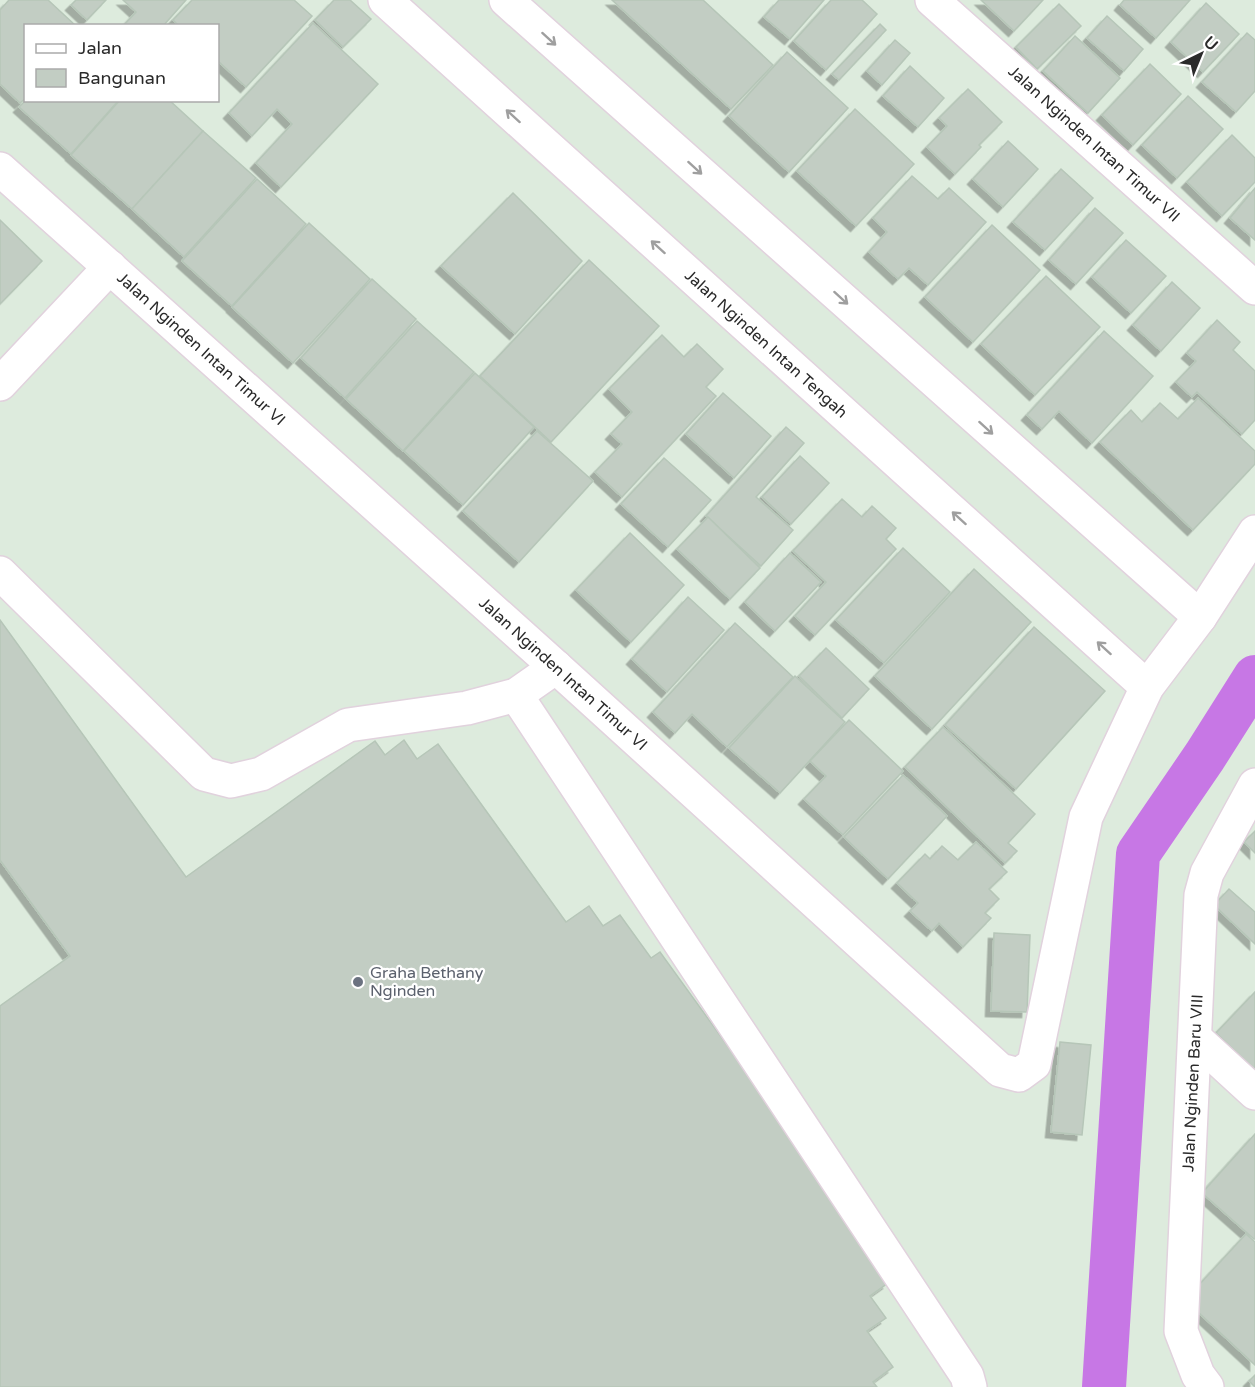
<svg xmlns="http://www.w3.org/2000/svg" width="1255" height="1387" viewBox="0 0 1255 1387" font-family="'Varela Round',sans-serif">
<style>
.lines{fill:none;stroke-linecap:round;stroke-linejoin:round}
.canal{stroke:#c777e5;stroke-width:44}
.building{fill:#c2cdc3;stroke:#b6c6b8;stroke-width:1.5;filter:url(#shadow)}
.minor-casing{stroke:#e1d2dd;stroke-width:36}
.minor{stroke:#fff;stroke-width:33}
.oneway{stroke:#9f9f9f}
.worship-dot{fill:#6b7280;stroke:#fff;stroke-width:2}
.labels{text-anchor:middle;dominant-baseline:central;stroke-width:4.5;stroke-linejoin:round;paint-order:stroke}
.street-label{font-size:16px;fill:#2a2a2a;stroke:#fff}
.worship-label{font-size:16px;fill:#5b616d;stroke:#fff;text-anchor:start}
</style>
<defs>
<filter id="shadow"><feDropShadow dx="-5.5" dy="5.5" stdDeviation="0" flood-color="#0004"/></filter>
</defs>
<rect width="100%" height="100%" fill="#ddebdd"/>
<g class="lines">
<path class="canal" d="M1104,1387L1138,854L1205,756L1255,677"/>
</g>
<g class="building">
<path d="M9,0H48L76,26H26V98L20,103L0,84V10Z"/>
<path d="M76,0H106L87,20L71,5Z"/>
<path d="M123,0H186L163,26H123L136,12Z"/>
<path d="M192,0H294L312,16L246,87L218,61V26H179L173,20Z"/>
<path d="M334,0H350L371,19L343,47L315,20Z"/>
<path d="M612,0H703L773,65L731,109Z"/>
<path d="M779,0H824L790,39L764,17Z"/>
<path d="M831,0H862L877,14L826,70L794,41Z"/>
<path d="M981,0H1043L1014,31Z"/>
<path d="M1124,0H1190L1156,38L1120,5Z"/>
<path d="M1206,3L1239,34L1203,72L1171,42Z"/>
<path d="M1059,4L1081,26L1037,69L1016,47Z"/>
<path d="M1107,16L1143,49L1124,71L1087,38Z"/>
<path d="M313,23L378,84L281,187L256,163L292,124L277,109L252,136L229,113Z"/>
<path d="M880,24L886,30L839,80L832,74Z"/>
<path d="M1247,33L1255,40V91L1236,112L1202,82Z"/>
<path d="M1075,36L1120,78L1088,113L1043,71Z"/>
<path d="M895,40L910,53L882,85L867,71Z"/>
<path d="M787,52L848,108L789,172L729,116Z"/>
<path d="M1150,64L1181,94L1133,145L1102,115Z"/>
<path d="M910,66L944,98L918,127L883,96Z"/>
<path d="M968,89L1002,122L979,145L981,147L955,174L927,147L947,126L939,118Z"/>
<path d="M1188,96L1223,129L1177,178L1142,145Z"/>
<path d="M26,100H119L71,154L19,107Z"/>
<path d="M120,100H169L203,131L132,209L71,155Z"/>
<path d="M855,109L914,164L856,226L797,171Z"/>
<path d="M203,131L256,178L184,257L132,209Z"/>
<path d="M1232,135L1255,158V182L1222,216L1187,182Z"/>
<path d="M1008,141L1038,169L1003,207L973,179Z"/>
<path d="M1061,169L1093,198L1045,250L1013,222Z"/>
<path d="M912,176L938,199L949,188L986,222L928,285L909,268L898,279L869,252L887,232L873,218Z"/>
<path d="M257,179L306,224L232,306L182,261Z"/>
<path d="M1255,188V240L1230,218Z"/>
<path d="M513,193L582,261L515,334L441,266Z"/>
<path d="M1095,208L1123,233L1076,284L1049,260Z"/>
<path d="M0,220L42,261L0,304Z"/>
<path d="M309,223L370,279L293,363L232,307Z"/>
<path d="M992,225L1040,270L973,342L925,297Z"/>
<path d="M1126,240L1166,276L1131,313L1092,277Z"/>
<path d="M589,260L659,326L551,442L480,376Z"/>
<path d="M1046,276L1100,327L1035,395L981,344Z"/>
<path d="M372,279L416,319L345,398L301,358Z"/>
<path d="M1172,282L1200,308L1161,351L1133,325Z"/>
<path d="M1217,320L1240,342L1233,350L1255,371V420L1242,434L1197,392L1192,397L1176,382L1196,361L1187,353Z"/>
<path d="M417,321L474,372L403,451L346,399Z"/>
<path d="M1104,331L1153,376L1092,443L1059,411L1042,429L1027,415Z"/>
<path d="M662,335L684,357L697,344L723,369L706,387L716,396L622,497L595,472L622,444L611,434L632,412L609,389Z"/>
<path d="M475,373L534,427L463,505L404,451Z"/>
<path d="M723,393L771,436L734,478L686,434Z"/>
<path d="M1198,398L1255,451V464L1193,530L1100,442L1131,410L1142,422L1160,403L1178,419Z"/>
<path d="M786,427L804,443L756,497L793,530L761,566L706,516Z"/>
<path d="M537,431L593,481L519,562L463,511Z"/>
<path d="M800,456L829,483L791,524L762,497Z"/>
<path d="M664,458L711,500L668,547L621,504Z"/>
<path d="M842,499L862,517L872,506L896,528L886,539L896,549L815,635L795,616L826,582L793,551Z"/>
<path d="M708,517L760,568L730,599L677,549Z"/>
<path d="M630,533L684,585L631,642L576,590Z"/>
<path d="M903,548L950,592L884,663L836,620Z"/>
<path d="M790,553L821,582L775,631L745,602Z"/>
<path d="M974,569L1031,622L932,729L875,676Z"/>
<path d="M688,597L724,630L667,692L632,659Z"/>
<path d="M0,620L186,877L375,741L385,755L404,740L417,759L438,744L566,922L589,906L603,926L620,915L651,958L660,952L862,1232L855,1237L888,1283L870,1296L886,1318L867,1331L893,1367L873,1382L877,1387H0V1006L70,956L0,860Z"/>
<path d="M735,623L793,677L727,747L692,714L675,733L653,712Z"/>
<path d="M1034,627L1105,691L1016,789L945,725Z"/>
<path d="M826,648L869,689L842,718L799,676Z"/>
<path d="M795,676L845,722L780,793L729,748Z"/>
<path d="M849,720L903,771L843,835L804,799L826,776L810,761Z"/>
<path d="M943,727L1035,814L1008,843L1017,851L1005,863L905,767Z"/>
<path d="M903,775L947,816L888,879L844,837Z"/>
<path d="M1255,831V853L1244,842Z"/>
<path d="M976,842L1007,872L989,889L999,899L985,913L991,918L963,947L939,923L932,931L910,911L918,903L897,883L925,854L930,859L942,846L958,860Z"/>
<path d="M1229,889L1255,912V944L1214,905Z"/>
<path d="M994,933L1030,935L1027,1012L991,1011Z"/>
<path d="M1255,992V1070L1216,1033Z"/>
<path d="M1060,1042L1091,1045L1082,1135L1051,1132Z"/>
<path d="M1255,1134V1239H1254L1202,1193Z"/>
<path d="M1246,1234L1255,1242V1365L1185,1300Z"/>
<path d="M1255,1375V1387L1249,1381Z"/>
</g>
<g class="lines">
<g class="minor-casing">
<g id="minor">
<path d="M385,0L1147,687"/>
<path d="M506,0L1200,617"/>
<path d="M932,0L1255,288"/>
<path d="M0,169L556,667L1000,1070L1019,1075L1034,1064L1086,817L1147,687L1200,617L1255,532"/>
<path d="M0,384L110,267"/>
<path d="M0,573L204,774L231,781L261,774L348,725L467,708L516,695L556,667"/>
<path d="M516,695L967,1376L970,1387"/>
<path d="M1195,1038L1255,1093"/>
<path d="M1207,1387L1198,1375L1181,1331L1201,895L1207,873L1255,785"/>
</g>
</g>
<use href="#minor" class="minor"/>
</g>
<defs><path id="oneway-shaft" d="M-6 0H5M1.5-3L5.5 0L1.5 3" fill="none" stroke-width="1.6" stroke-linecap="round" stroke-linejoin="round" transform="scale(1.5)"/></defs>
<g class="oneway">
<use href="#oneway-shaft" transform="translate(549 39) rotate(42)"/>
<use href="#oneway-shaft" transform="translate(513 116) rotate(-138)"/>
<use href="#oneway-shaft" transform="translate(695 168) rotate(42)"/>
<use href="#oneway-shaft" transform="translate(658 247) rotate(-138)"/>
<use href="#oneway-shaft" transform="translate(841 298) rotate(42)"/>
<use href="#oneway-shaft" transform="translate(986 428) rotate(42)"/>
<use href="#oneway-shaft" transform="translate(959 518) rotate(-138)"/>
<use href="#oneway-shaft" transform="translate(1104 648) rotate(-138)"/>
</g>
<circle class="worship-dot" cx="358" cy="982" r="6"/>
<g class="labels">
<g class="street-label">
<text transform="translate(1094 144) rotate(42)">Jalan Nginden Intan Timur VII</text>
<text transform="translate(766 344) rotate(42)">Jalan Nginden Intan Tengah</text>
<text transform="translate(201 349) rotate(42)">Jalan Nginden Intan Timur VI</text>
<text transform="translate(563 674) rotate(42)">Jalan Nginden Intan Timur VI</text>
<text transform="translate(1193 1083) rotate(-87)">Jalan Nginden Baru VIII</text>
</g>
<g class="worship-label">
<text x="370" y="973">Graha Bethany<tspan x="370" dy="18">Nginden</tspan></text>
</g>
</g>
<rect x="24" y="24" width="195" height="78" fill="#ffffff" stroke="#aaaaaa" stroke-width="1.5"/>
<rect x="36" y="44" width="30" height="9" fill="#ffffff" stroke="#aaaaaa" stroke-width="1.5"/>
<text x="78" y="54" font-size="18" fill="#2a2a2a">Jalan</text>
<rect x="36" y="69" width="30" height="18" fill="#c2cdc3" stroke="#aaaaaa" stroke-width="1.5"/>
<text x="78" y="84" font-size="18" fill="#2a2a2a">Bangunan</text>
<g transform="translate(1201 54) rotate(43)" stroke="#ffffff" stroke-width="4.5" paint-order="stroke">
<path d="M0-4.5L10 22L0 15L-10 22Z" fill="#2a2a2a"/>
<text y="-9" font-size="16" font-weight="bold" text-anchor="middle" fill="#2a2a2a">U</text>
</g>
</svg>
